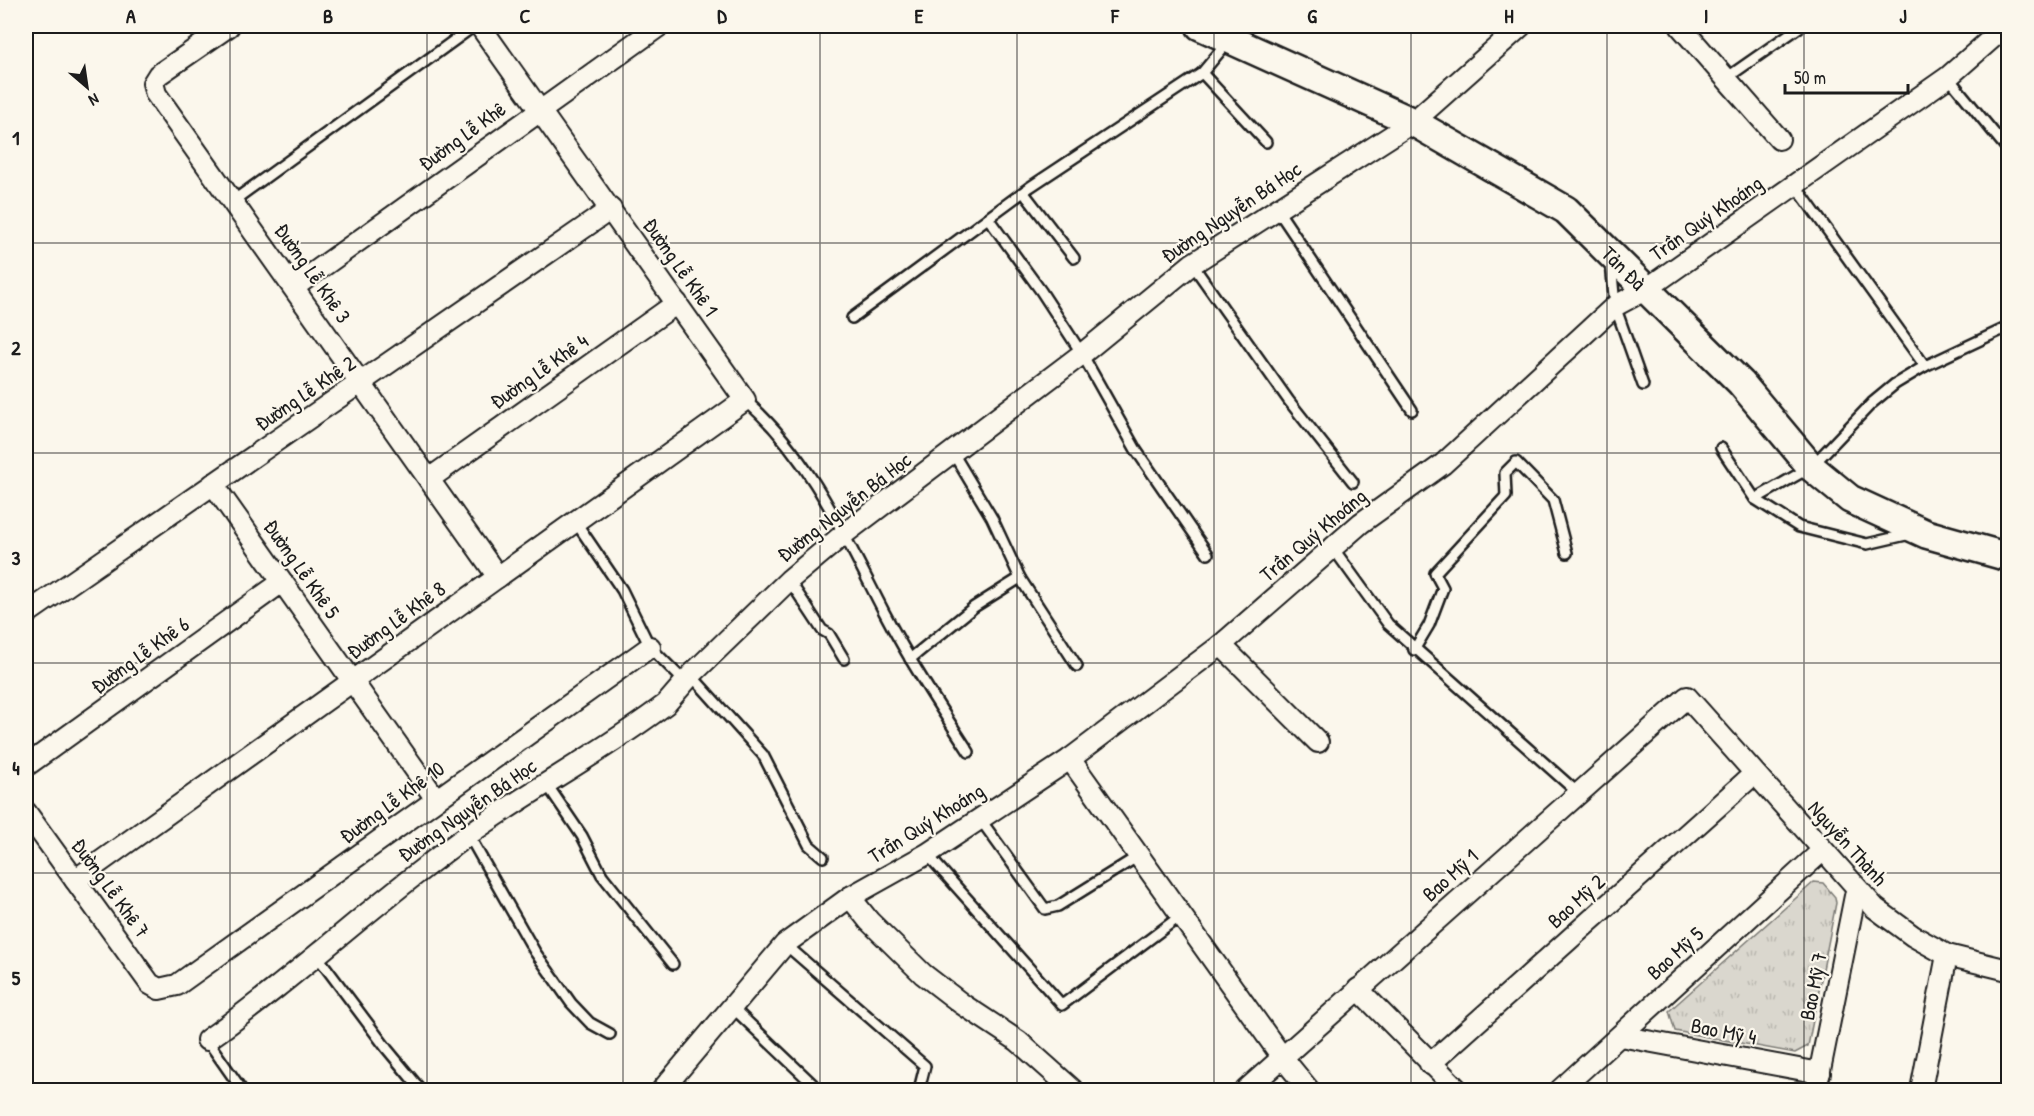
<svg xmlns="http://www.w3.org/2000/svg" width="2034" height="1116" viewBox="0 0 2034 1116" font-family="'Patrick Hand',sans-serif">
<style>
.park{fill:url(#park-tufts);stroke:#7b7a75;stroke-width:1.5}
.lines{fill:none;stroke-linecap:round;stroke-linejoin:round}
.lane-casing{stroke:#1c1c1c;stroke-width:14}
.street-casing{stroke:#1c1c1c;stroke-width:24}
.secondary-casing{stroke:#1c1c1c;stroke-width:32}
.lane{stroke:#fbf7ec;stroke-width:9}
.street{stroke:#fbf7ec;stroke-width:20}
.secondary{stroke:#fbf7ec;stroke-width:27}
.grid{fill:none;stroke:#1c1c1c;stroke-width:1.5;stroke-opacity:0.55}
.labels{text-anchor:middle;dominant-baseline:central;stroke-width:4.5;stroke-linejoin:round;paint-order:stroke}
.street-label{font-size:21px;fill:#1c1c1c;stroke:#fbf7ec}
.neatline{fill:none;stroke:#1c1c1c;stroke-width:2}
.grid-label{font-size:20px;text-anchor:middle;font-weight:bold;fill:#1c1c1c}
</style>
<defs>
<pattern id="park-tufts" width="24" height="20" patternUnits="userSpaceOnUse" patternTransform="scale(1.5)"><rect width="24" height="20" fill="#dad7ce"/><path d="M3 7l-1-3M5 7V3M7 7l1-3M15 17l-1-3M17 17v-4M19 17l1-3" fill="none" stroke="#bab8b0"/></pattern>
</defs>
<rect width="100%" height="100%" fill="#fbf7ec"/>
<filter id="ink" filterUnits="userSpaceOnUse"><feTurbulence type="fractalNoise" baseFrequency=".0167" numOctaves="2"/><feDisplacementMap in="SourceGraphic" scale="12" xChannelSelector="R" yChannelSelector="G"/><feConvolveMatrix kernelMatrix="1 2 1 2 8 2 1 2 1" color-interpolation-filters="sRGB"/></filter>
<g filter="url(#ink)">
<path class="park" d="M1814,882L1823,883L1835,897L1836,903L1808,1046L1795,1053L1675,1031L1669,1011Z"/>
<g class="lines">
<g class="lane-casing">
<g id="lane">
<path d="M1202,73L1266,142"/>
<path d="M1948,77L2008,150"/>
<path d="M1725,79L1801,26"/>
<path d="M1795,185L1925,366"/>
<path d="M1024,193L1074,258"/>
<path d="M233,201L474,26"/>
<path d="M1277,209L1412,410"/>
<path d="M988,218L1041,291L1082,354L1136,450L1208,554"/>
<path d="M1611,263L1615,306L1643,385"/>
<path d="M1192,264L1289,401L1353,482"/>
<path d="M852,318L1030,187L1202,73L1227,43"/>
<path d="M745,400C810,456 845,537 884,612C909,660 939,706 969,752"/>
<path d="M1721,448L1755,499L1799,527L1867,544L1910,534"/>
<path d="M953,453L992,518L1020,578L1077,666"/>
<path d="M1755,499L1811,467L1872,403L1895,384L1925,366L2008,327"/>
<path d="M575,521L622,590L650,647L685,682"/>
<path d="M1333,548L1388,624L1578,793"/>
<path d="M789,580L822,630L829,634L844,659"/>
<path d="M1414,650L1429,625L1443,588L1435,573L1506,496L1505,473L1516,462L1553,500L1567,553"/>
<path d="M910,659L974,607L1020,578"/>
<path d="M691,675L763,755L809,845L823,857"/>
<path d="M546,783L582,836L602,875L673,964"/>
<path d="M980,819L1045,909L1058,906L1140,855"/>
<path d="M468,834L535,952L571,1003L590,1023L610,1034"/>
<path d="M927,854L1062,1005L1183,914"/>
<path d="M785,944L925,1066L919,1090"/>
<path d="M318,957L387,1049L421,1090"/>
<path d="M732,1007L819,1090"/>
<path d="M207,1040L242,1090"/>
</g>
</g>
<g class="street-casing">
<g id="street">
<path d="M229,26L158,75L153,83L156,94L498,577"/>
<path d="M1680,26L1779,139"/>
<path d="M294,287L659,26"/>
<path d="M429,479L677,303"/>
<path d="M213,484L436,799"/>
<path d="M26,614L611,209"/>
<path d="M1221,645L1318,742"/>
<path d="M1070,759L1282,1057L1309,1090"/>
<path d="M26,766L282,582"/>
<path d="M26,812L150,984L159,989L177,985L650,647"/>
<path d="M75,880L745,400L480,26"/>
<path d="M850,897L869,921L923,974L962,1004L1018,1041L1073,1090"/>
<path d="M1358,989L1458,1090"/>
<path d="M1620,1036L1820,1073"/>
<path d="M207,1040C298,976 378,899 468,835C532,789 603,752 666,704L691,675L789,580L844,534L1082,354L1192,264L1413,122L1521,26"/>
<path d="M1430,1064L1754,774"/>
<path d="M662,1090L785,944L850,897L927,854L1070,759L1221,645L1361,523L1443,464L1615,306L1645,290L1948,77L2006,26"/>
<path d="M1246,1090L1687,697L1875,908L1913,936L1947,955L2008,970"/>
<path d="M1560,1090L1822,851"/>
<path d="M1816,1090L1856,891"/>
<path d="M1921,1090L1947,955"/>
</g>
</g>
<g class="secondary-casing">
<g id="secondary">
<path id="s1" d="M1200,26L1413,122L1566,210L1741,383L1811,467L1850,499L1926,534L2008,557"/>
</g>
</g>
<use href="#lane" class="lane"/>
<use href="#street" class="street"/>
<use href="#secondary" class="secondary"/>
</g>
</g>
<path class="grid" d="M230,26V1090M427,26V1090M623,26V1090M820,26V1090M1017,26V1090M1214,26V1090M1411,26V1090M1607,26V1090M1804,26V1090M26,243H2008M26,453H2008M26,663H2008M26,873H2008"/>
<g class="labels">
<g class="street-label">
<text transform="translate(462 136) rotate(-36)">Đường Lễ Khê</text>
<text transform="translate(1231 212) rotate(-34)">Đường Nguyễn Bá Học</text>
<text transform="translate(1706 218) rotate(-35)">Trần Quý Khoáng</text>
<text transform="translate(681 267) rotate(55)">Đường Lễ Khê 1</text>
<text stroke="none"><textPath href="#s1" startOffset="492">Tản Đà</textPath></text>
<text transform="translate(313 273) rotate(55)">Đường Lễ Khê 3</text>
<text transform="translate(539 371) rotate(-35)">Đường Lễ Khê 4</text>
<text transform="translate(305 393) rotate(-34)">Đường Lễ Khê 2</text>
<text transform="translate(844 507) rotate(-38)">Đường Nguyễn Bá Học</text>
<text transform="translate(1313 535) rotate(-40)">Trần Quý Khoáng</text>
<text transform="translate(302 569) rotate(55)">Đường Lễ Khê 5</text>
<text transform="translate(396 620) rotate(-36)">Đường Lễ Khê 8</text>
<text transform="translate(140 655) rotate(-36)">Đường Lễ Khê 6</text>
<text transform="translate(392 802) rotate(-36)">Đường Lễ Khê 10</text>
<text transform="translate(467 810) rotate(-35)">Đường Nguyễn Bá Học</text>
<text transform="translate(926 823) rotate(-32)">Trần Quý Khoáng</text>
<text transform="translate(1848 843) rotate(48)">Nguyễn Thành</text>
<text transform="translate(1450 875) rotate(-42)">Bao Mỹ 1</text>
<text transform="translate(111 888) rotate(54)">Đường Lễ Khê 7</text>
<text transform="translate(1576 901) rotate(-42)">Bao Mỹ 2</text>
<text transform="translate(1675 953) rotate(-42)">Bao Mỹ 5</text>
<text transform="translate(1813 986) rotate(-79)">Bao Mỹ 7</text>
<text transform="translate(1724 1031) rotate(11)">Bao Mỹ 4</text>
</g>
</g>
<rect width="2034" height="1116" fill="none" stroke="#fbf7ec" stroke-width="66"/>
<g transform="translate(87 87) rotate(151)" stroke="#fbf7ec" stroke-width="4.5" paint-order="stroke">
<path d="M0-4.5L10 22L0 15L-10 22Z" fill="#1c1c1c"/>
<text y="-9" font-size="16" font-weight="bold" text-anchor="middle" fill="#1c1c1c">N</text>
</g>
<path d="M1785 84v9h123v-9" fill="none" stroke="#1c1c1c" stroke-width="3"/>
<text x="1794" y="84" font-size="18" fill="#1c1c1c" stroke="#fbf7ec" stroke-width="4.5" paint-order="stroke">50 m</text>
<rect x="33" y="33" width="1968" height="1050" class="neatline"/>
<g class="grid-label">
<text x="131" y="23">A</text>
<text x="328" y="23">B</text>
<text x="525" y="23">C</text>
<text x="722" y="23">D</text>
<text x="919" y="23">E</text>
<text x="1115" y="23">F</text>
<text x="1312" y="23">G</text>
<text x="1509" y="23">H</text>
<text x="1706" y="23">I</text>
<text x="1903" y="23">J</text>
<text x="16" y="145">1</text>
<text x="16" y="355">2</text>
<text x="16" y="565">3</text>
<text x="16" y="775">4</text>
<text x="16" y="985">5</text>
</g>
</svg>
